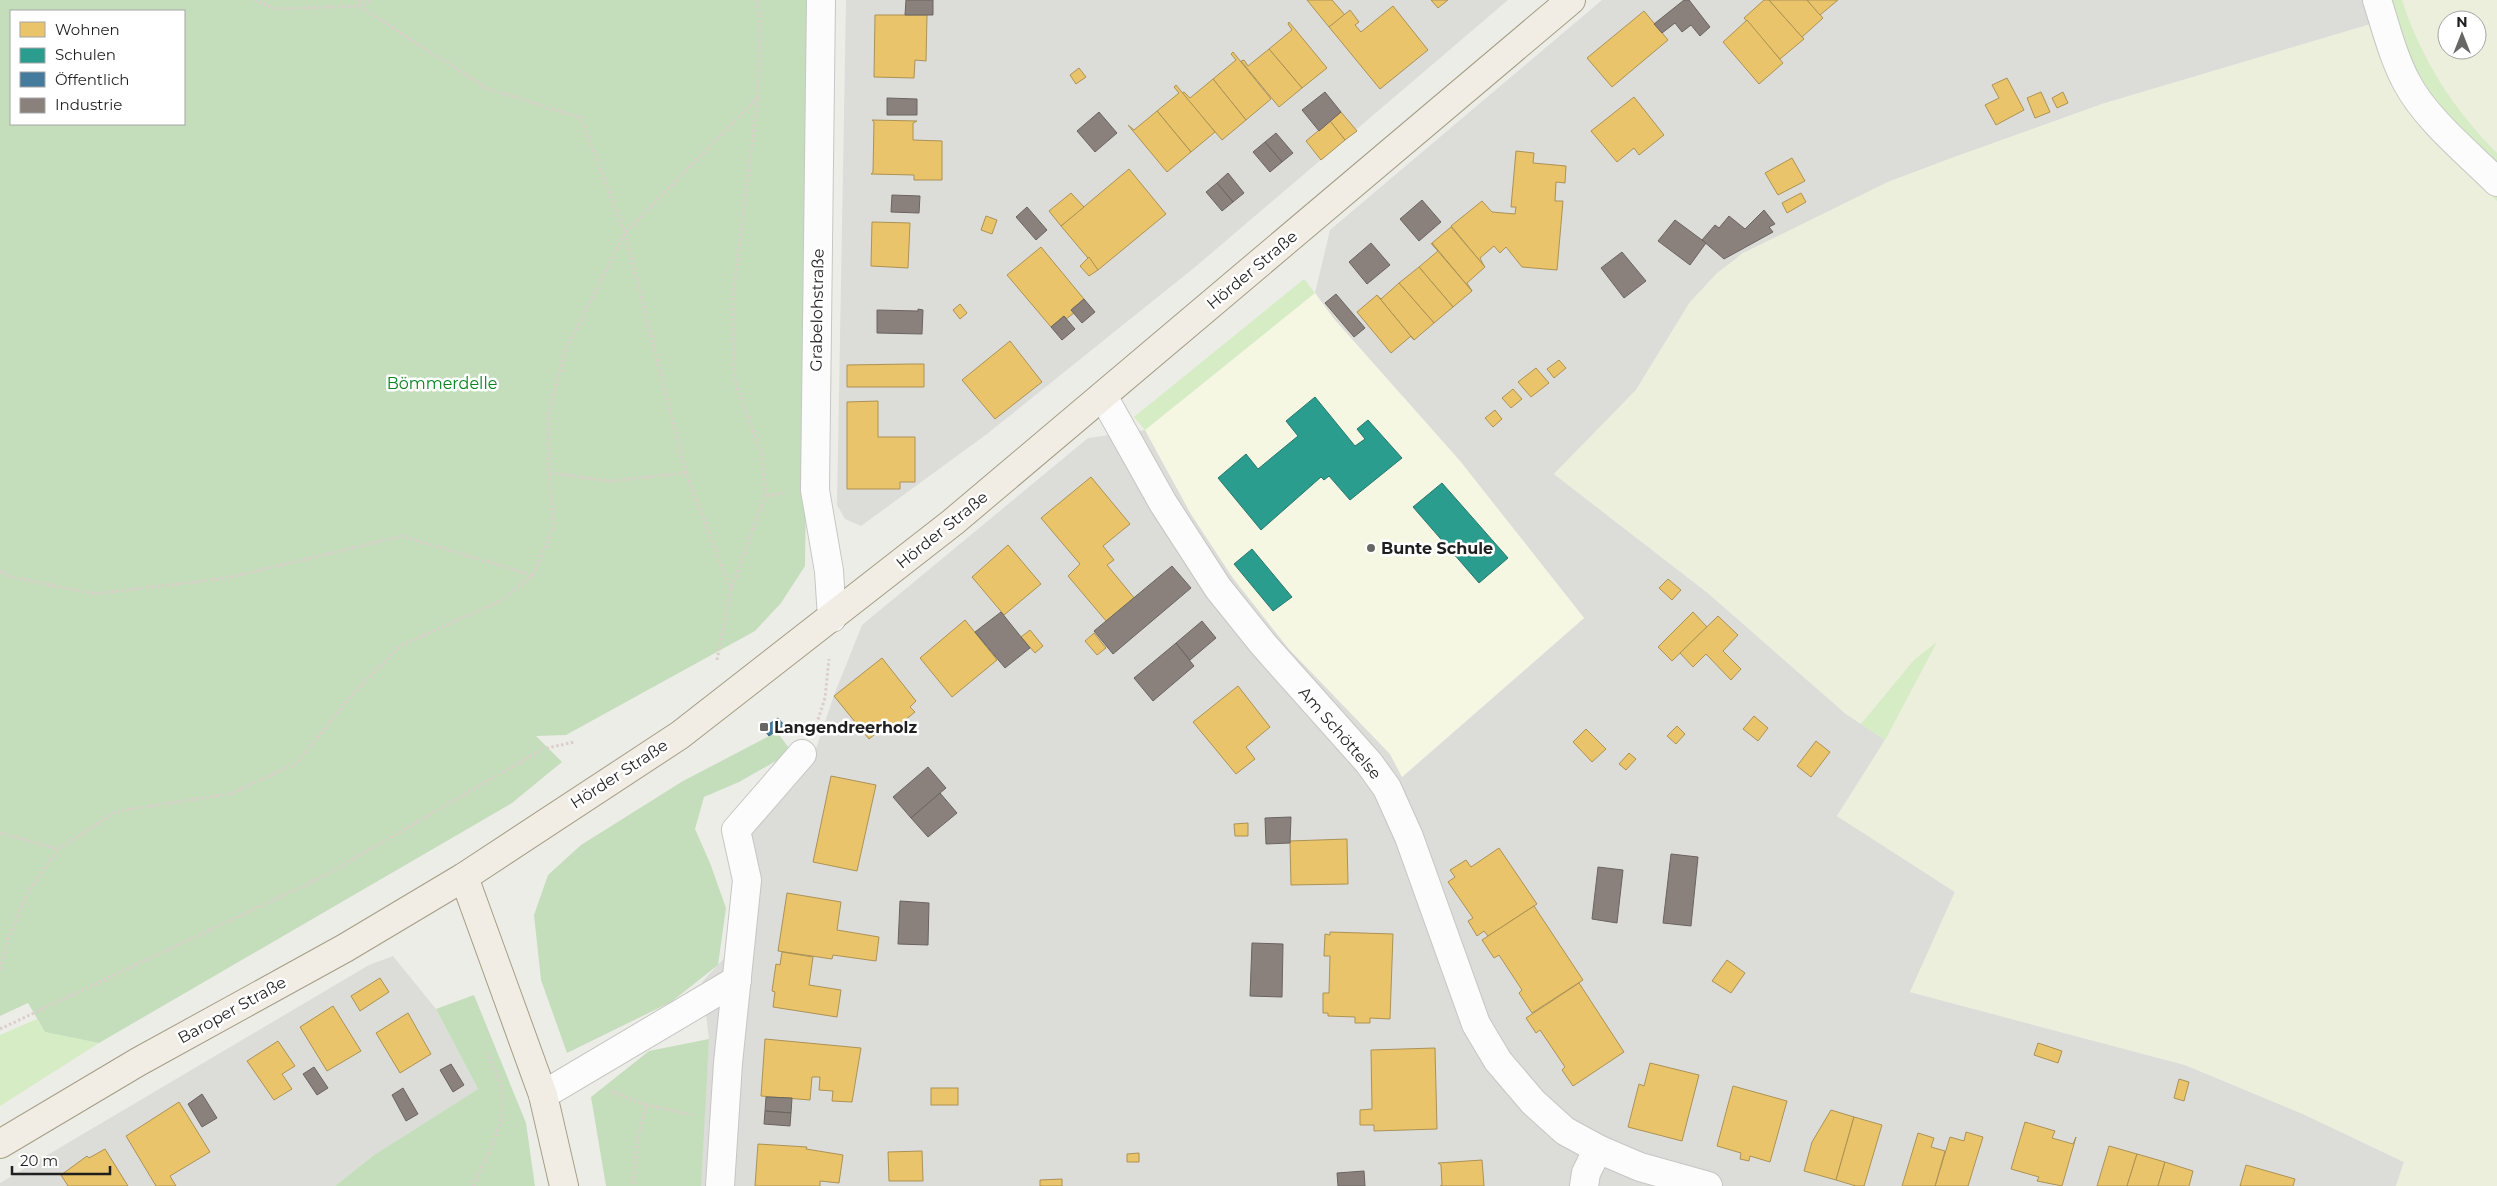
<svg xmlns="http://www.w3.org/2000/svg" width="2497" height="1186" viewBox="0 0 2497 1186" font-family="Montserrat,sans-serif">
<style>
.residential{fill:#dcdcd9}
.education{fill:#f5f7e3}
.farmland{fill:#ebefdb;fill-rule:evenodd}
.grass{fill:#d6ecc5}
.forest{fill:#c4debc;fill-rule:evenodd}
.homes{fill:#e9c46a;stroke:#ac9254}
.schools{fill:#2a9d8f;stroke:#27776d}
.public{fill:#457b9d;stroke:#3a5f77}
.industry{fill:#8a817c;stroke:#6a6460}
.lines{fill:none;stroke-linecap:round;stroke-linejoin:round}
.minor-casing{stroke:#c6c6c4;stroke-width:30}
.major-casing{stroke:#a49d84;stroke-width:30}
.path{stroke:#dbceca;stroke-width:3;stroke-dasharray:2.5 2.5;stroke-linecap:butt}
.minor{stroke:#fcfcfc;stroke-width:28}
.major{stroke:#f1ede5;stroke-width:28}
.poi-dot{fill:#676765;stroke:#fff;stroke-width:2}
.labels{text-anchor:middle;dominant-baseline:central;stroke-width:5;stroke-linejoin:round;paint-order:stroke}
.street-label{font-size:16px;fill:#1f1f1f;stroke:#fff}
.park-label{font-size:16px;fill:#07831f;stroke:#fff}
.poi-label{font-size:16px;font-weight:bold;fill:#1f1f1f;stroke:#fff;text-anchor:start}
</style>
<rect width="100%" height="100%" fill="#edede8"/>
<g class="residential">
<path d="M846,0H1508L1194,268L987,434L861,526L845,519L837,505Z"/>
<path d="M1602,0H2365L2371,24L2102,104L1949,159L1888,182L1741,254L1690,302L1636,390L1554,474L1709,594L1846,714L1885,740L1837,816L1955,892L1910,992L2185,1065L2303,1114L2404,1162L2396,1186H698L709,1039L702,982L729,953L740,809L811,764L834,695L862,625L1088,438L1145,430L1191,514L1233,578L1289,649L1390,754L1402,777L1584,618L1460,461L1334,319L1315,293L1330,230Z"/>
<path d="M393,956L436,1009L478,1089L374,1155L335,1186H0V1183L369,965Z"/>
</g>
<path class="education" d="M1315,293L1334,319L1460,461L1584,618L1402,777L1390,754L1289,649L1233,578L1191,514L1145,430Z"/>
<g class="farmland">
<path d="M2402,0H2497V153L2453,103L2429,66L2410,26ZM2447,20H2477V50H2447Z"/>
<path d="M2371,24L2430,132L2497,201V1186H2396L2404,1162L2303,1114L2185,1065L1910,992L1955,892L1837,816L1885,740L1936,643L1914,660L1861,724L1846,714L1709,594L1554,474L1636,390L1690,302L1717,273L1742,254L1888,182L1949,159L2102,104Z"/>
</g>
<g class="grass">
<path d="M2384,0H2402C2421,59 2453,109 2497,153V201L2430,132Z"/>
<path d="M1304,279L1315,293L1145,430L1134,417Z"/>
<path d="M1937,642L1885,740L1861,724L1914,660Z"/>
<path d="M37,1019L45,1032L99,1043L0,1106V1035Z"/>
</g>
<g class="forest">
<path d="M0,0H813L805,566L781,603L755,631L566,735L536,736L562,762L512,803L99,1043L45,1032L28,1003L0,1016ZM11,11H184V124H11Z"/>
<path d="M777,732L792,752L739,782L704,797L695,829L710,863L726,908L718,965L671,1002L567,1053L541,980L534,915L548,875L581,845L683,781Z"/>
<path d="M474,995L526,1123L535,1186H335L374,1155L478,1089L436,1009Z"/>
<path d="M709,1039L701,1186H606L591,1097L649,1051Z"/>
</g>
<g class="homes">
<path d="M1307,0H1332L1345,15L1329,27Z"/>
<path d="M1431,0H1448L1438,8Z"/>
<path d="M1764,0H1769L1804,39L1780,59L1744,18Z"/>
<path d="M1769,0H1807L1823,18L1802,37Z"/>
<path d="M1807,0H1838L1820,15Z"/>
<path d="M1393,6L1428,50L1380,89L1329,27L1350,10L1359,22L1355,25L1361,32Z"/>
<path d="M1644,11L1668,40L1612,87L1587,58Z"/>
<path d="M875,15H927L926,61L915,60L914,78L874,77Z"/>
<path d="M1747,20L1783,63L1759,84L1723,42Z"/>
<path d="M1289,22L1327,68L1302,88L1269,49L1292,30L1288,24Z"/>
<path d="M1269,49L1302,88L1279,107L1241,61L1244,60L1248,66Z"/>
<path d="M1233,52L1271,99L1246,120L1213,79L1236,60L1231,54Z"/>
<path d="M1079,68L1086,77L1076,84L1070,75Z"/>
<path d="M2007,78L2024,110L1996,125L1985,105L1999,98L1992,85Z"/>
<path d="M1213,79L1246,120L1222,140L1182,93L1184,92L1190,98Z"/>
<path d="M1176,85L1215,132L1191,152L1157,111L1179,93L1174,87Z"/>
<path d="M2041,92L2050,112L2035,118L2027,98Z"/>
<path d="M2063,92L2068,103L2057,108L2052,98Z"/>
<path d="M1634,97L1664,135L1639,155L1634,148L1617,162L1591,131Z"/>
<path d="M1157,111L1191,152L1167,172L1128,125L1134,130Z"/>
<path d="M1341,112L1357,131L1345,140L1330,121Z"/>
<path d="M872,120L917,121L913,123V140L942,141V180H914V175L871,174L873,172L874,122Z"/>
<path d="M1330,121L1345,140L1321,160L1306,141Z"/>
<path d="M1516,151L1534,153L1533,163L1566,166L1565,183L1556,182L1555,201H1563L1557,270L1522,267L1506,247L1500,253L1494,246L1480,258L1484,266L1451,226L1482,201L1492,212L1515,214L1516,207H1511Z"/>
<path d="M1792,158L1805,181L1778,195L1765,173Z"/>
<path d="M1129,169L1166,214L1098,270L1061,226Z"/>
<path d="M1071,193L1084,207L1061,226L1049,211Z"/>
<path d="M1801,193L1806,202L1787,213L1782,203Z"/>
<path d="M986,216L997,220L992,234L981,230Z"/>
<path d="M872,222L910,223L908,268L871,266Z"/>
<path d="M1451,227L1485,267L1467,283L1472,291L1432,243Z"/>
<path d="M1431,243L1472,291L1453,307L1419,267L1438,251Z"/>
<path d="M1041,247L1084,299L1071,310L1074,313L1066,319L1064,316L1051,327L1007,275Z"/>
<path d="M1089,257L1098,270L1089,276L1080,266Z"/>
<path d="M1419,267L1453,307L1434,323L1399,283Z"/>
<path d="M1399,283L1434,323L1414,340L1377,295L1381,299Z"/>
<path d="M1377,295L1414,340L1411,336L1391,353L1357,312Z"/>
<path d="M960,304L967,313L960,319L953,310Z"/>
<path d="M1010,341L1042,382L995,419L962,380Z"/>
<path d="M1559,360L1566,368L1554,378L1547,369Z"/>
<path d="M911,364H924V387H847V365Z"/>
<path d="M1536,368L1549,383L1531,397L1518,382Z"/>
<path d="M1513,389L1522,399L1511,408L1502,398Z"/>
<path d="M878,401V437H915V482H900V489H847V402Z"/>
<path d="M1495,410L1502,419L1493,427L1485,418Z"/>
<path d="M1091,477L1130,524L1103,546L1114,560L1107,565L1135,599L1107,622L1068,576L1080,564L1041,518Z"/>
<path d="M1008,545L1041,584L1004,615L972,577Z"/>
<path d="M1668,579L1681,590L1672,600L1659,588Z"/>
<path d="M1693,612L1707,627L1672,661L1658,647Z"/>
<path d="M1718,616L1738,635L1723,651L1741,669L1731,680L1706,654L1693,667L1680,653Z"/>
<path d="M965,620L997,660L952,697L920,658Z"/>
<path d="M1030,630L1043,646L1035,653L1021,637Z"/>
<path d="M1094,633L1106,648L1097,655L1085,641Z"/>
<path d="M882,658L916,701L910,707L915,712L894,729L889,723L869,739L834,696Z"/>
<path d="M1238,686L1270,727L1246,747L1255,759L1236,774L1193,722Z"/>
<path d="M1754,716L1768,728L1758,741L1743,729Z"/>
<path d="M1677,726L1685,734L1676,744L1667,736Z"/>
<path d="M1586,729L1606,749L1592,762L1573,742Z"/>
<path d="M1816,741L1830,752L1811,777L1797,766Z"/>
<path d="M1629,753L1636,759L1626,770L1619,764Z"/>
<path d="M831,776L876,785L857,871L813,862Z"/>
<path d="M1248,823V836H1235L1234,824Z"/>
<path d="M1347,839L1348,884L1291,885L1290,841Z"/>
<path d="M1499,848L1537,904L1488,936L1484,931L1477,936L1468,921L1473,918L1448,882L1455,877L1450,870L1466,860L1471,867Z"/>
<path d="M787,893L841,902L837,930L879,937L876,961L833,955L832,959L778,951Z"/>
<path d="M1534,906L1583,980L1532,1013L1519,993L1522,990L1499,955L1494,958L1482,940Z"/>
<path d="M1330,932L1393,934L1390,1019L1370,1018V1023H1355V1017L1328,1016V1013H1323V993H1329L1330,956H1324L1325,934L1330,935Z"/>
<path d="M782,952L813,957L809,985L841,990L837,1017L773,1007L775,992L772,991L776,964L780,965Z"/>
<path d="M1727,960L1745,973L1731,993L1712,981Z"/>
<path d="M380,978L389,992L360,1011L351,996Z"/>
<path d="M1579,983L1624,1052L1573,1086L1562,1070L1565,1067L1540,1030L1536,1033L1526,1018Z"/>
<path d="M333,1006L361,1051L327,1071L300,1027Z"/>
<path d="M408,1013L431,1054L400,1073L376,1033Z"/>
<path d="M765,1039L861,1048L852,1102L832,1101L833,1091L819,1090L820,1077H812L810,1100L761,1096Z"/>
<path d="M278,1041L295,1066L282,1074L292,1089L274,1100L247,1061Z"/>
<path d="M2038,1043L2062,1051L2058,1063L2034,1055Z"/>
<path d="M1435,1048L1437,1129L1374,1131V1125H1360V1110L1372,1109L1371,1050Z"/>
<path d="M1650,1063L1699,1075L1682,1141L1628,1127L1639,1084L1644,1086Z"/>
<path d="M2179,1079L2189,1082L2184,1101L2174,1098Z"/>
<path d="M1733,1086L1787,1101L1770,1162L1750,1156L1749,1161L1740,1159L1741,1153L1717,1146Z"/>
<rect x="931" y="1088" width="27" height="17"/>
<path d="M179,1102L210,1152L170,1176L176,1186H156L126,1136Z"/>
<path d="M1831,1110L1854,1117L1836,1180L1804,1171L1812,1142Z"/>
<path d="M1854,1117L1882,1125L1864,1186H1856L1836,1180Z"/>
<path d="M2025,1122L2055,1131L2052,1138L2073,1144L2076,1137L2062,1186L2037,1181L2039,1177L2011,1169Z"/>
<path d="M1966,1132L1983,1137L1968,1186H1935L1950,1137L1964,1141Z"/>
<path d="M1918,1133L1934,1138L1931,1147L1945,1151L1935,1186H1902Z"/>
<path d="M758,1144L807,1147L806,1149L843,1155L839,1183L820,1181V1186H755Z"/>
<path d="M2109,1146L2137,1154L2127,1186H2097Z"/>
<path d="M105,1149L128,1186H68L61,1175L87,1156L89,1158Z"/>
<path d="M922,1151L923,1181H889L888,1152Z"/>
<path d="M1139,1153V1162H1127V1154Z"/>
<path d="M2137,1154L2165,1162L2158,1186H2127Z"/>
<path d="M1482,1160L1484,1186H1440L1442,1185L1441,1165L1438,1163Z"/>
<path d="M2165,1162L2193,1171L2189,1186H2158Z"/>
<path d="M2246,1165L2295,1179L2293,1186H2240Z"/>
<path d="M1062,1179V1186H1040V1180Z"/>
</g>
<g class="schools">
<path d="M1315,397L1355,446L1365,439L1357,429L1368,420L1402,458L1350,500L1329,476L1324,480L1321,477L1261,530L1218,478L1246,454L1258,469L1298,436L1286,421Z"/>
<path d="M1442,483L1508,558L1479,583L1413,507Z"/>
<path d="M1252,549L1292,597L1273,611L1234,564Z"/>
</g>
<path class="public" d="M778,718L784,725L769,736L763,728Z"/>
<g class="industry">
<path d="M906,0H933V15H905Z"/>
<path d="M1684,0H1689L1710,27L1700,36L1691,25L1682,32L1675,23L1662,33L1654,24Z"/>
<path d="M1325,92L1341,112L1319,131L1302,110Z"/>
<path d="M887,98L917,99V115H887Z"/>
<path d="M1099,112L1117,133L1095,152L1077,131Z"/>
<path d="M1276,133L1293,153L1282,162L1265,142Z"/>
<path d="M1265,142L1282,162L1270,172L1253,152Z"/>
<path d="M1228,173L1244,193L1233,202L1217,183Z"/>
<path d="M1217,183L1233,202L1222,211L1206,192Z"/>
<path d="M892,195L920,196L919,213L891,212Z"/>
<path d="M1422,200L1441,222L1419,241L1400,219Z"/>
<path d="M1027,207L1047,230L1036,240L1016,217Z"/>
<path d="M1764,210L1775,224L1769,227L1773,232L1724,259L1702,240L1715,225L1719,228L1729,216L1745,229Z"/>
<path d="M1675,220L1706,243L1690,265L1658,241Z"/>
<path d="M1371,243L1390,265L1367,284L1349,262Z"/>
<path d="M1622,252L1646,281L1624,298L1601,268Z"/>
<path d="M1336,294L1365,328L1354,337L1325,303Z"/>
<path d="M1084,299L1095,312L1082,323L1071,310Z"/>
<path d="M918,309L923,310L922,334L877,333V310L918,311Z"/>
<path d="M1064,316L1075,329L1062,340L1051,327Z"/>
<path d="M1172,566L1191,588L1113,654L1094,631Z"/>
<path d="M1001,612L1030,648L1005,668L975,632Z"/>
<path d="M1202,621L1216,638L1190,660L1176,643Z"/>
<path d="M1176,643L1194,666L1153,701L1134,678Z"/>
<path d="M928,767L946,788L911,818L893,797Z"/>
<path d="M940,793L957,813L928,837L911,818Z"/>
<path d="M1291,817L1290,843L1266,844L1265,818Z"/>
<path d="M1671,854L1698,857L1691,926L1663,923Z"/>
<path d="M1598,867L1623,870L1617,923L1592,919Z"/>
<path d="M900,901L929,903L928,945L898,944Z"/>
<path d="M1252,943L1283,944L1282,997L1250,996Z"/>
<path d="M451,1064L464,1085L453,1092L440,1070Z"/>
<path d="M314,1067L328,1088L317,1095L303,1074Z"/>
<path d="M403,1088L418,1114L406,1121L392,1095Z"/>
<path d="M202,1094L217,1118L202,1127L188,1104Z"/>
<path d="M766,1097L792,1098L791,1113L765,1111Z"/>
<path d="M765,1111L791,1113L790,1126L764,1124Z"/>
<path d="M1364,1171L1365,1186H1338L1337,1173Z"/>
</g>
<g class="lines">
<g class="minor-casing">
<g id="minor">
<path d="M821,0L815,490L829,571L832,618"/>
<path d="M2377,0C2386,28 2393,57 2407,83C2426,119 2468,153 2497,182"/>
<path d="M1103,396L1163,503L1218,588L1263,644L1369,763L1387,788L1409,837L1476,1024L1498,1061L1533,1102L1565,1131L1598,1149L1640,1167L1708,1186"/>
<path d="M543,1095L737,980"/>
<path d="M720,1186L728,1063L747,880L736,830L802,754"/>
<path d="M1584,1186L1586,1173L1598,1149"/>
</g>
</g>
<g class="major-casing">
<g id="major">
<path d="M464,877L543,1095L564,1186"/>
<path d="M0,1144L138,1062L345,948L464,877L680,735L953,522L1571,0"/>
</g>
</g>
<g class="path">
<path d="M255,0L276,9L359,6L486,88L581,118L625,233L686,473L731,590"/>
<path d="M359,0V6L372,0"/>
<path d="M757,0L760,19L758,97L732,302L735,381L762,455L765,496L785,493"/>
<path d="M549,473L610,481L686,473"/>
<path d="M0,571L11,577L95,594L227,578L402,536L532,575"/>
<path d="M717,660L731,590L765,496"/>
<path d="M815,729L825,698L829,659"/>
<path d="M0,833L58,849"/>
<path d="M0,969L9,937L28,892L58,849L117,811L230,794L297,763L349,698L400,646L504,599L533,575L554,526L549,473L548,415L566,349L625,233L758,97"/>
<path d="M0,1029L322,877L543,749L574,742"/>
<path d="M611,1091L646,1105L637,1142L633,1186"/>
<path d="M646,1105L694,1115"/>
<path d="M473,1186C487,1154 509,1122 501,1086C498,1074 491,1062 486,1050"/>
</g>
<use href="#minor" class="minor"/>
<use href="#major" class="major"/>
</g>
<g class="poi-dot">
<circle cx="1371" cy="548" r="5"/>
<rect x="759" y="722" width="10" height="10" rx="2.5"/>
</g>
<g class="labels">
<g class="street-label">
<text transform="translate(1252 270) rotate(-40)">Hörder Straße</text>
<text transform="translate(817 310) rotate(-89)">Grabelohstraße</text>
<text transform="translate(942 530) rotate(-39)">Hörder Straße</text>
<text transform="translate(1340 733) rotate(49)">Am Schöttelse</text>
<text transform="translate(619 774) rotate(-33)">Hörder Straße</text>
<text transform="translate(232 1010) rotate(-29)">Baroper Straße</text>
</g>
<g class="park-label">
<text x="442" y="383">Bömmerdelle</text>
</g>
<g class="poi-label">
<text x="1381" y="548">Bunte Schule</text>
<text x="774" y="727">Langendreerholz</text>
</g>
</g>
<rect x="10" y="10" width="175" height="115" fill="#ffffff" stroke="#a5a5a5"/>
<rect x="20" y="22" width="25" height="15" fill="#e9c46a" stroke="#a5a5a5"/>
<text x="55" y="35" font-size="15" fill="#1f1f1f">Wohnen</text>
<rect x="20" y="48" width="25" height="15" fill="#2a9d8f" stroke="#a5a5a5"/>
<text x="55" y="60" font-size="15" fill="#1f1f1f">Schulen</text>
<rect x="20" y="72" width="25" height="15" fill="#457b9d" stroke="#a5a5a5"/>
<text x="55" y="85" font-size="15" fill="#1f1f1f">Öffentlich</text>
<rect x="20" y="98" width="25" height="15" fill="#8a817c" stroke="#a5a5a5"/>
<text x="55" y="110" font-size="15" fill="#1f1f1f">Industrie</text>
<g transform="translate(2462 35)"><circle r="24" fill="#ffffff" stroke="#a5a5a5"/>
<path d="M0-4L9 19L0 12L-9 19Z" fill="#676765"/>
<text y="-8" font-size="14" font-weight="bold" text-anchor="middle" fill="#1f1f1f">N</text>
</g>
<path d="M12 1166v8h98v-8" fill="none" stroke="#1f1f1f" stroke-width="2.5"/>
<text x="20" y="1166" font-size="15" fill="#1f1f1f" stroke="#ffffff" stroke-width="4" paint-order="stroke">20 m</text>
</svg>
